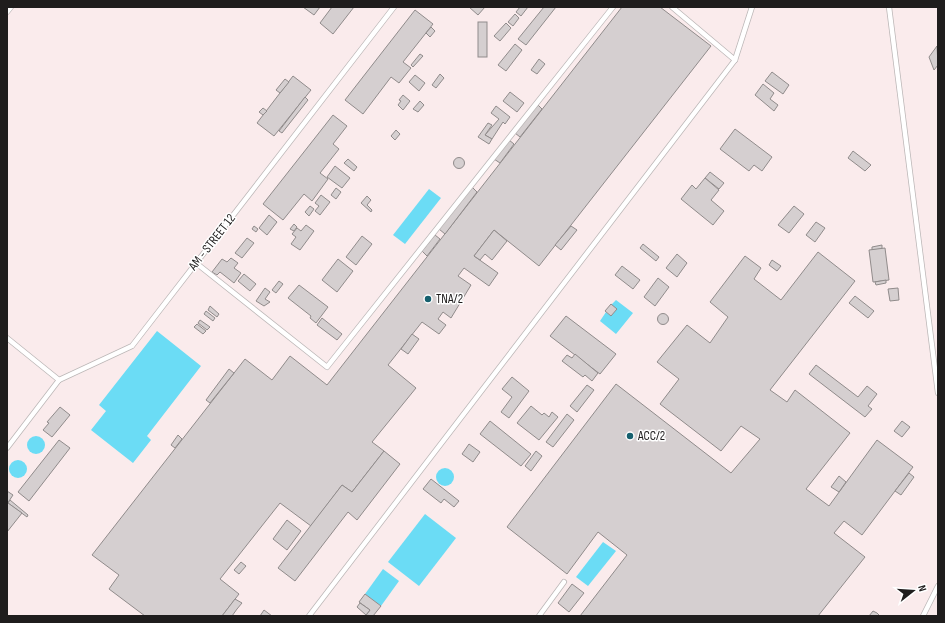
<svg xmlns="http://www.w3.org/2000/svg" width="945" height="623" viewBox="0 0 945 623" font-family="'Sofia Sans Condensed',sans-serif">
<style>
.built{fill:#faebec}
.water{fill:#6bdcf5}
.building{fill:#d5cfd0;stroke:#908b8b}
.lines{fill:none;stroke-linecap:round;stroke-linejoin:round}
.lane-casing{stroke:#bcb7b7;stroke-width:6}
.lane{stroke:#fff;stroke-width:4.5}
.poi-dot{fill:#16606e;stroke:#fff;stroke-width:1.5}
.labels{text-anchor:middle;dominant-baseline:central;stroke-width:3;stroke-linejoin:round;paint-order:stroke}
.street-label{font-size:13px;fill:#1f1d1d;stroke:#fff}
.poi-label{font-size:13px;fill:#1f1d1d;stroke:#fff;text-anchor:start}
</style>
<rect width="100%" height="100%" fill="#fef8f9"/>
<rect class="built" x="7" y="7" width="931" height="609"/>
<g class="water">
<path d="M429,189L441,198L405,244L393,235Z"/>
<path d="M616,300L633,313L616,334L600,321L606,312L611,316L616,309L611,305Z"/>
<path d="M157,331L201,366L147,436L151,440L133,463L91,430L106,411L99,405Z"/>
<circle cx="36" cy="445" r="9"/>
<circle cx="18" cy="469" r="9"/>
<circle cx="445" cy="477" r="9"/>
<path d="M425,514L456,538L419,586L388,562Z"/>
<path d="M603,542L616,551L588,586L576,577Z"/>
<path d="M383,569L399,581L381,606L365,594Z"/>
</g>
<g class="building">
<path d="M303,7H320L314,15Z"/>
<path d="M332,7H354L333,34L320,23Z"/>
<path d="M469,7H485L478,15Z"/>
<path d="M520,7H528L521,16L516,12Z"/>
<path d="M544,7H556L526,45L518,39Z"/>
<path d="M622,7H660L711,46L539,266L494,230L474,256L498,273L489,286L464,268L458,276L471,285L451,318L443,312L438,319L446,325L439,334L422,322L388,365L416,388L372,442L384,451L352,492L342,485L311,526L280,503L220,579L239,594L222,616H145L109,589L119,575L92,555L245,359L272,380L290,356L327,385Z"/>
<path d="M415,10L433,24L403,62L411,68L399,83L391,77L363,114L345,100Z"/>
<path d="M515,14L519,18L513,26L508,22Z"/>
<rect x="478" y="22" width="9" height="35"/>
<path d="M506,23L511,28L500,41L494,36Z"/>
<path d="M431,27L435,31L430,37L426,33Z"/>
<path d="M515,44L522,50L506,71L498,65Z"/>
<path d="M937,46L938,65L934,70L929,57Z"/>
<path d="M420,54L423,56L413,67L411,65Z"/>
<path d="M539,59L545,64L537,74L531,70Z"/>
<path d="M772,72L789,85L783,94L765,81Z"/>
<path d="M440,74L444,78L436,88L432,85Z"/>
<path d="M415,75L425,83L419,91L409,82Z"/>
<path d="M293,76L311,90L274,136L257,123Z"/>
<path d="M285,79L289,82L280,93L276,90Z"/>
<path d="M763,84L774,93L770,99L778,105L774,111L755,95Z"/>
<path d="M510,92L524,103L517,112L503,101Z"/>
<path d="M403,95L410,101L403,110L398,105L401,101L399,100Z"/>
<path d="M305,97L308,100L282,133L279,131Z"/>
<path d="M420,101L424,105L418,112L413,109Z"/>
<path d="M538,105L542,109L520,137L515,133Z"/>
<path d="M496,106L510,117L505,124L503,122L492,139L485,135L499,119L491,113Z"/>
<path d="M263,108L267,111L263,115L259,112Z"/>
<path d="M333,115L347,126L333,144L339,149L320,173L328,179L312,201L304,194L283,220L263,204Z"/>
<path d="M488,123L492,125L485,135L492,139L489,144L478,137Z"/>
<path d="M735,129L772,157L762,171L754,165L749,171L720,149Z"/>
<path d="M396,130L400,134L395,140L391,136Z"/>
<path d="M509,140L514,144L500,163L494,159Z"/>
<path d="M853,151L871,165L865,171L848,158Z"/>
<circle cx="459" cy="163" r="5.5"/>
<path d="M348,159L357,167L354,171L344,163Z"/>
<path d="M335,166L350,178L342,188L327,177Z"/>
<path d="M710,172L724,183L719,189L705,178Z"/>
<path d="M705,178L719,190L711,200L724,211L713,225L681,199L692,185L696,189Z"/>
<path d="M472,187L477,192L445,234L439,229Z"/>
<path d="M336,188L341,192L336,199L331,195Z"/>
<path d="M321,195L330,202L320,215L315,211L319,206L315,203Z"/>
<path d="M367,196L371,200L367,205L372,210L371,212L361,203Z"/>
<path d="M310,206L314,209L309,216L305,212Z"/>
<path d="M794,206L804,214L789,233L778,225Z"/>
<path d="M269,215L277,222L267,235L259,228Z"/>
<path d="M816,222L825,228L815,242L806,235Z"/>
<path d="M294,224L297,227L294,231L290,229Z"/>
<path d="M306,225L314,231L300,250L291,244L296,237L292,234L297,228L301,231Z"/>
<path d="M254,226L258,229L256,232L252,229Z"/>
<path d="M571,226L577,230L561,250L555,245Z"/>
<path d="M494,230L507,241L492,260L485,254L480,260L474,256Z"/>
<path d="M435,235L440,239L427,256L422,251Z"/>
<path d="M362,236L372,244L356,265L346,257Z"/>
<path d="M247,238L254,243L242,258L235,253Z"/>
<path d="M643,244L659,257L656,261L640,248Z"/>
<path d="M882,245V249L872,250V247Z"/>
<path d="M885,248L889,280L873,282L869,250Z"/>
<path d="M818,252L855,281L770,390L787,402L795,390L850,433L806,489L829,506L877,440L913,467L862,535L844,521L834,533L865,557L818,616H580L627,555L598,532L567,574L507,527L616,384L731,473L760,439L741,426L721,451L660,404L679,379L657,362L687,325L710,343L728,317L710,302L745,256L761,268L754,279L781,300Z"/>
<path d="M677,254L687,263L677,277L666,268Z"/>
<path d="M231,258L238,263L234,268L241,273L234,283L220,272L217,275L212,272L222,259L227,262Z"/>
<path d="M338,259L353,271L337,292L322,280Z"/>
<path d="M772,260L781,266L777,271L769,265Z"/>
<path d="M622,266L640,280L633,289L615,275Z"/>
<path d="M244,274L256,284L250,291L238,281Z"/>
<path d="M658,278L669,287L655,306L644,297Z"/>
<path d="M886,280V283L876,285L875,282Z"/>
<path d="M279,281L283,284L276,293L272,290Z"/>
<path d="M299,285L328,307L316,323L310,318L311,316L288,298Z"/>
<path d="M265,288L270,292L265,299L270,302L264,306L256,301Z"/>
<path d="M898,288L899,300L890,301L888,289Z"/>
<path d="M855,296L874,311L868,318L849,303Z"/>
<path d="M611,304L617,309L611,316L605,311Z"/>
<path d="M210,306L219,314L217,317L208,310Z"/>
<path d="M206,311L215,318L213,321L204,314Z"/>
<circle cx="663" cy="319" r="5.5"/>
<path d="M566,316L616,354L600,374L550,336Z"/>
<path d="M322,318L342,334L337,340L317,325Z"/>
<path d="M200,320L210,327L207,330L198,323Z"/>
<path d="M197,324L206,331L203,334L194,327Z"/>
<path d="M412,334L419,339L408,354L401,349Z"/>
<path d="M575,354L598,373L592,381L585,375L583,377L562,361L567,355L572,358Z"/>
<path d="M816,365L858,397L867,386L877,394L868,406L872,409L865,417L809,374Z"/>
<path d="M229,369L234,373L210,403L206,400Z"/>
<path d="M512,377L529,391L509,418L501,412L512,397L502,389Z"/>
<path d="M587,385L594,390L577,412L570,406Z"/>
<path d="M531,406L542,415L544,413L549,417L552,412L558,417L539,440L517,423Z"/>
<path d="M60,407L70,415L52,437L43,430L49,423L47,422Z"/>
<path d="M567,414L574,420L553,447L546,442Z"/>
<path d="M490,421L531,454L521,466L480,434Z"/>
<path d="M902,421L910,427L902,437L894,431Z"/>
<path d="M178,435L182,439L175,448L171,445Z"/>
<path d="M59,440L70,448L29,501L18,492Z"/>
<path d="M469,444L480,452L473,462L462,454Z"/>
<path d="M384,451L400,464L357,520L348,512L295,581L278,568L342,485L352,492Z"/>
<path d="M536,451L542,456L531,471L525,466Z"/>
<path d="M909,473L914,477L901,495L895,491Z"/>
<path d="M839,476L846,482L839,492L831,487Z"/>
<path d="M431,479L459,501L454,507L444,499L441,503L423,489Z"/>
<path d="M7,491L13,495L7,504Z"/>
<path d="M10,500L28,515L27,517L8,503Z"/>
<path d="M8,503L22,513L7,532V504Z"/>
<path d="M287,520L301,531L287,550L273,539Z"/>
<path d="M241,562L246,566L239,574L234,570Z"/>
<path d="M572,584L584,593L569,612L558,603Z"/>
<path d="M365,594L381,606L373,616L366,615L370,610L359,602Z"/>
<path d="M235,599L242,603L237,609L232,616H222Z"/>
<path d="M360,603L370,610L366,615L357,607Z"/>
<path d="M264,610L272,616H260Z"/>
<path d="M873,611L877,613L880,616H869Z"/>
</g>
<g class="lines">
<g class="lane-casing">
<g id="lane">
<path d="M672,7L735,60L752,7"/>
<path d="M889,7L938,393"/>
<path d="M7,12L11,7"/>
<path d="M196,263L327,367L613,7"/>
<path d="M7,338L59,380"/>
<path d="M7,448L59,380L132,346L394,7"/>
<path d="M309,616L735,60"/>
<path d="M539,616L564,582"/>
<path d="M923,616L938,586"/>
</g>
</g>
<use href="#lane" class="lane"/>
</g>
<g class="poi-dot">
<circle cx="428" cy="299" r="4"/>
<circle cx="630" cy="436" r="4"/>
</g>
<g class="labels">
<g class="street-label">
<text transform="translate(212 242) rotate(-52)">AM - STREET 12</text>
</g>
<g class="poi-label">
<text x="436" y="299">TNA/2</text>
<text x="638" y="436">ACC/2</text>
</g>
</g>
<rect width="945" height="623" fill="none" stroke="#1f1d1d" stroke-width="16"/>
<g transform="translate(913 591) rotate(73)" stroke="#ffffff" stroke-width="3" paint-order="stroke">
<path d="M0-3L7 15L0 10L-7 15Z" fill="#1f1d1d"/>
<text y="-6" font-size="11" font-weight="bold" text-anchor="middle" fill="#1f1d1d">N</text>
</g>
</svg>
